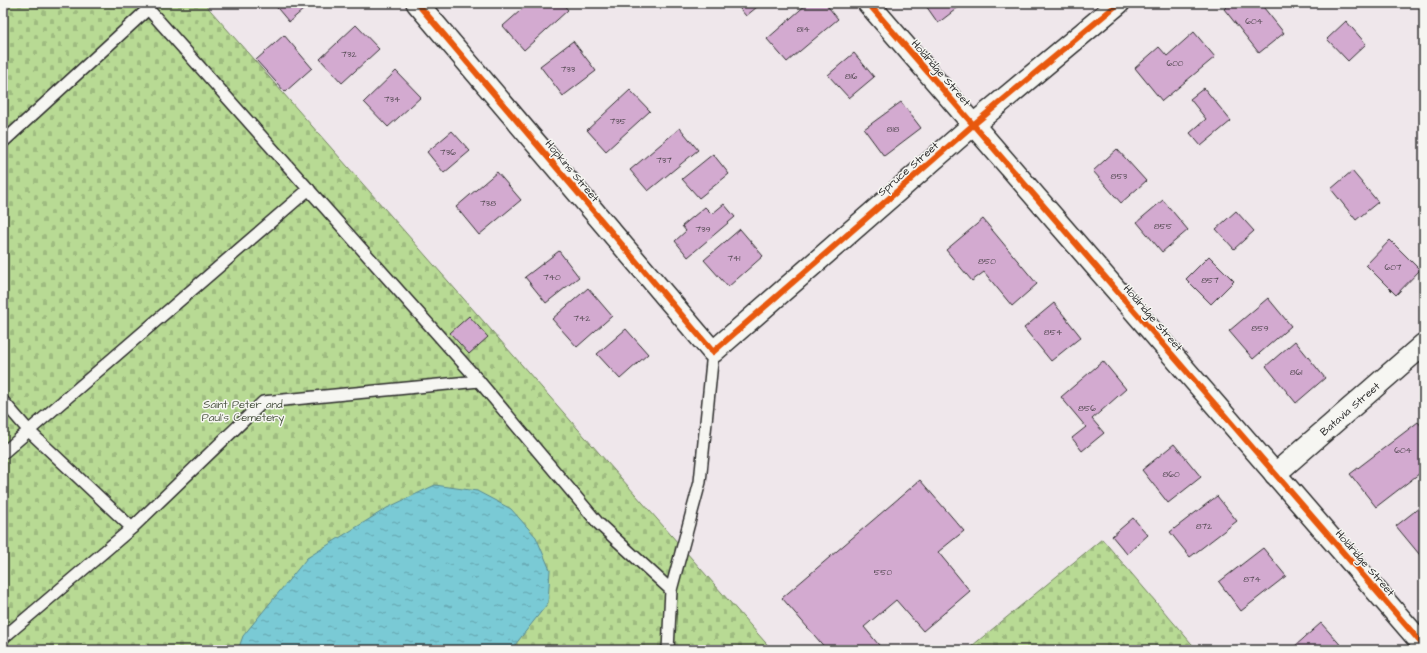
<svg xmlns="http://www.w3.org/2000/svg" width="1427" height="653" viewBox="0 0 1427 653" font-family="'Architects Daughter',sans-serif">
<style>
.cemetery{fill:url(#cemetery-stones);stroke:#728260}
.water{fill:url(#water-ripples);stroke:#5a8a91}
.building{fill:#d3aad0;stroke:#2b2b2b}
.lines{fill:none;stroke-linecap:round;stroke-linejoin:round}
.lane-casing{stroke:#2b2b2b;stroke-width:14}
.street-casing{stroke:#2b2b2b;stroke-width:24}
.lane{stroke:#f6f6f2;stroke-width:11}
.street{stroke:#f6f6f2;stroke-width:21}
.cycleway-casing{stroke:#f6f6f2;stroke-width:8}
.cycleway{stroke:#e8590c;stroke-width:6}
.labels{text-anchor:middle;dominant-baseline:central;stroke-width:3;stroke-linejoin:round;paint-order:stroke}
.number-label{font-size:9px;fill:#554b54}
.street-label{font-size:11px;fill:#2b2b2b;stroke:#f6f6f2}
.park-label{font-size:11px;fill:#4e5745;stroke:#f6f6f2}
</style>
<defs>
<pattern id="cemetery-stones" width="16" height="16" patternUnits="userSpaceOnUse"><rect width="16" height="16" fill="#b8da94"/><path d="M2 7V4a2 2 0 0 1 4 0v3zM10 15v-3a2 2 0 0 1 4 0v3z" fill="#9ebb80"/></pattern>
<pattern id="water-ripples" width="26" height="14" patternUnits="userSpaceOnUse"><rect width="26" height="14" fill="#7acad5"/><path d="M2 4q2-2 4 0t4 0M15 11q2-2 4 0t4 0" fill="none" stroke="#64a4ad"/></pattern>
</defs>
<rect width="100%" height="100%" fill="#efe7eb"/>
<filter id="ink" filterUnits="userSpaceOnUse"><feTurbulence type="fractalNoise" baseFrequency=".025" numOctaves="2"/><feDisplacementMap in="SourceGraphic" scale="8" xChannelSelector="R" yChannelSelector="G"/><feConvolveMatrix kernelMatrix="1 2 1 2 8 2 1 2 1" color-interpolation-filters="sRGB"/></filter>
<g filter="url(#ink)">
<g class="cemetery">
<path d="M3,3H204L772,650H3Z"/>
<path d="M1102,539L1197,650H967Z"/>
</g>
<path class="water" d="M435,485L477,491L511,509L536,537L550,570L548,603L511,650H238L243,636L307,558L387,508Z"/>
<g class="building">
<path d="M273,3H311L289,22Z"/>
<path d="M529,3H562L568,10L524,50L503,26Z"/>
<path d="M735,3H762L746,16Z"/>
<path d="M808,3H825L838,19L787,62L767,39Z"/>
<path d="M924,3H964L938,23Z"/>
<path d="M1230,3H1260L1284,33L1259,53L1224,9Z"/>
<path d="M1346,21L1366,44L1348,61L1327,39Z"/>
<path d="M356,25L379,49L342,83L320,59Z"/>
<path d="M1194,32L1215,57L1162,101L1135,68L1159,47L1167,56Z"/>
<path d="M284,35L312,68L285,92L256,60Z"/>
<path d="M573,41L596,71L563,96L540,66Z"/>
<path d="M854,53L874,77L849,98L828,75Z"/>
<path d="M396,71L421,97L388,127L364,102Z"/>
<path d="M1204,88L1231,121L1201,146L1190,133L1206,119L1190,99Z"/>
<path d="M630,90L650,111L606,151L587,130Z"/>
<path d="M901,102L921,128L884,156L864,129Z"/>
<path d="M680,128L698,150L648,191L630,170Z"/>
<path d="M452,131L470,151L444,173L427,152Z"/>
<path d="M1117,149L1146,181L1121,203L1093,171Z"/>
<path d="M713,154L729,174L699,198L682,179Z"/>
<path d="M1352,171L1378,202L1356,220L1331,189Z"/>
<path d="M497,172L521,200L479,235L456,207Z"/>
<path d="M1163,200L1188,230L1162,252L1137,222Z"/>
<path d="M724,204L735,217L688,257L675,241L686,231L682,226L705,207L712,214Z"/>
<path d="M1236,211L1254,231L1234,249L1216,229Z"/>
<path d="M983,219L1037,284L1012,306L984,272L972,281L946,250Z"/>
<path d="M740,229L763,256L728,287L704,260Z"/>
<path d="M1390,240L1420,270L1396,295L1366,265Z"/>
<path d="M559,251L579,277L546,303L525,277Z"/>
<path d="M1209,256L1234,281L1211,304L1186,279Z"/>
<path d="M588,288L612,316L577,347L552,319Z"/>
<path d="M1268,298L1291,326L1253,359L1229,331Z"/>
<path d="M1054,303L1081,337L1051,361L1024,328Z"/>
<path d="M469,316L488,337L469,354L450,333Z"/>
<path d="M626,329L648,354L620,379L597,354Z"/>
<path d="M1295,341L1325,378L1296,403L1266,366Z"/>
<path d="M1103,361L1126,389L1092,419L1104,433L1082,451L1072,438L1086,427L1061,397Z"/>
<path d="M1418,422L1424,429V470L1376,507L1350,474Z"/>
<path d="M1174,444L1201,477L1168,503L1142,470Z"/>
<path d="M920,480L964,531L938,552L970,591L923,631L896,600L864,627L883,650H827L782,598Z"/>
<path d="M1217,496L1237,521L1190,557L1170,532Z"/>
<path d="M1424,504V560L1396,526Z"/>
<path d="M1133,518L1148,535L1127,554L1112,536Z"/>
<path d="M1263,548L1286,576L1241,611L1219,582Z"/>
<path d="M1321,623L1345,650H1298L1295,646Z"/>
</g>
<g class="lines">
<g class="lane-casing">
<g id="lane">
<path d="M3,142L148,9"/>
<path d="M479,381L598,523L671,590"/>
<path d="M3,401L29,431L132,528"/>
<path d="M3,453L309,189"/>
<path d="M3,638L132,528L263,402L479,381L143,3"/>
<path d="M668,650L671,590L700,482L713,352"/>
</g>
</g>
<g class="street-casing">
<g id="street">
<path d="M417,3L713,352L973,125L1119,3"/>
<path d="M868,3L1424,646"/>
<path d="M1275,474L1424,344"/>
</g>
</g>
<use href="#lane" class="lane"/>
<use href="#street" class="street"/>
<g class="cycleway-casing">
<g id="cycleway">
<path d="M417,3L713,352L973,125L1119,3"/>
<path d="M868,3L1424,646"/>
</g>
</g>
<use href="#cycleway" class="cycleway"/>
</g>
</g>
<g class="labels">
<g class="number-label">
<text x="1254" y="21">604</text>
<text x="803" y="29">814</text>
<text x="349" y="54">732</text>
<text x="1175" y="63">600</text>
<text x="568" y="69">733</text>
<text x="851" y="76">816</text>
<text x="392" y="99">734</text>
<text x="618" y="121">735</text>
<text x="893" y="129">818</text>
<text x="448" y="152">736</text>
<text x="664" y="160">737</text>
<text x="1119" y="176">853</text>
<text x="488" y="203">738</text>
<text x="1163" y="226">855</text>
<text x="703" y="229">739</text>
<text x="734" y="258">741</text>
<text x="987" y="261">850</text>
<text x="1393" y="267">607</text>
<text x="552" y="277">740</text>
<text x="1210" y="280">857</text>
<text x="582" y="318">742</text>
<text x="1260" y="328">859</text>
<text x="1053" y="332">854</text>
<text x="1296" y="372">861</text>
<text x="1087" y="408">856</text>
<text x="1403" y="450">604</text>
<text x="1171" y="474">860</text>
<text x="1204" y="526">872</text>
<text x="883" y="572">550</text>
<text x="1252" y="579">874</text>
</g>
<g class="street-label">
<text transform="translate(941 73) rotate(49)">Holdridge Street</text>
<text transform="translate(908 169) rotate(-41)">Spruce Street</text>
<text transform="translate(572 171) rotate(50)">Hopkins Street</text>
<text transform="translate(1153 318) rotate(49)">Holdridge Street</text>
<text transform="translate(1350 409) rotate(-41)">Batavia Street</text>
<text transform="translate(1365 563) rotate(49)">Holdridge Street</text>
</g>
<g class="park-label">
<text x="243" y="404">Saint Peter and<tspan x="243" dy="13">Paul's Cemetery</tspan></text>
</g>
</g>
<rect width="1427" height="653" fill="none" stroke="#f6f6f2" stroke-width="16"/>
<rect x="8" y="8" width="1411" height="637" fill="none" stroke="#2b2b2b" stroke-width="1.5" filter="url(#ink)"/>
</svg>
